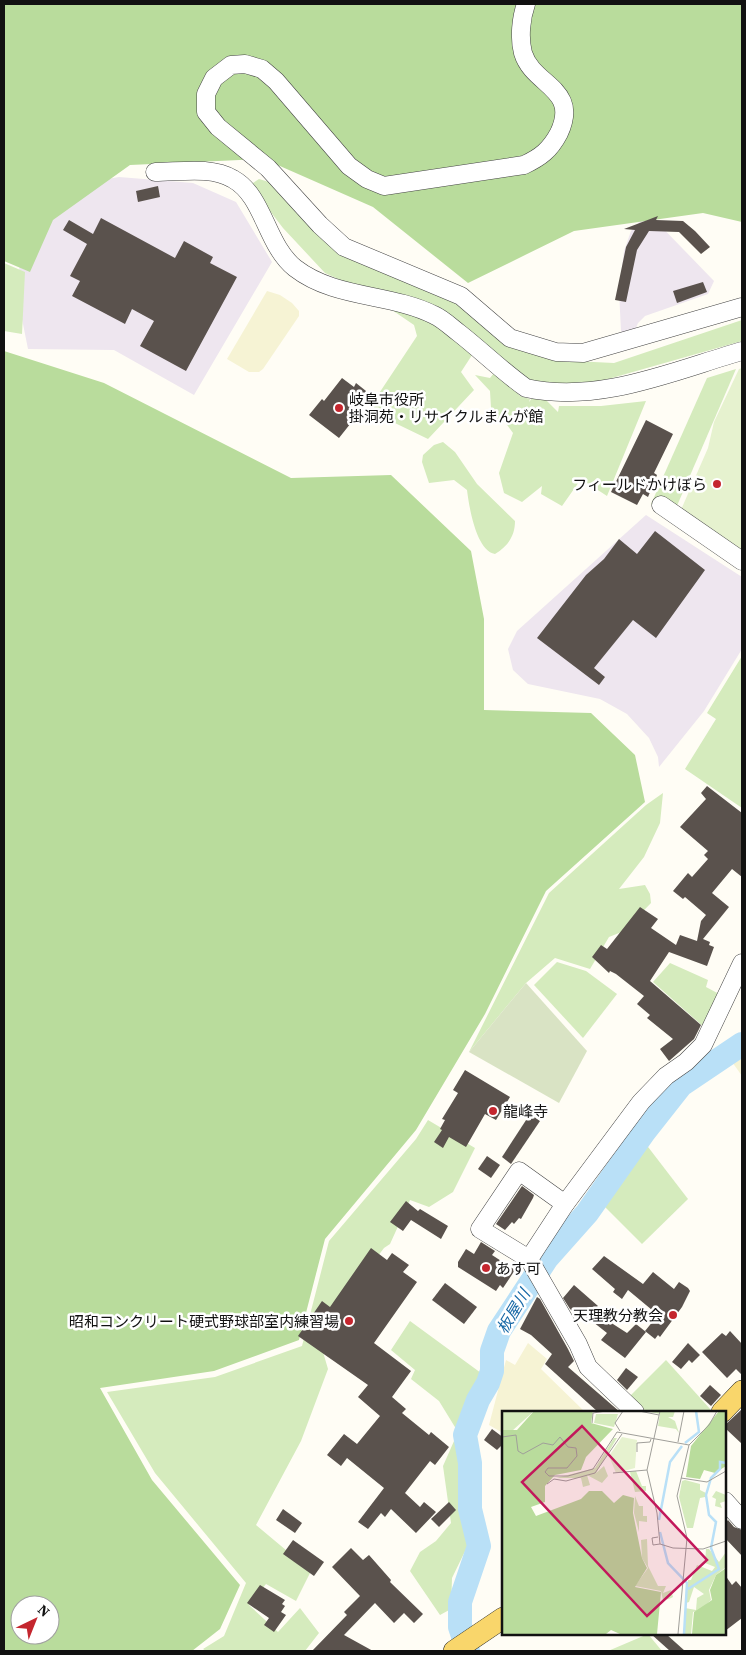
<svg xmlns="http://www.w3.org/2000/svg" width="746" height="1655" viewBox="0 0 746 1655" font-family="'Source Serif 4','Noto Sans JP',serif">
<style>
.industrial{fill:#eee6ef}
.farmland{fill:#f6f3d4}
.green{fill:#d5ebbd}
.forest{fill:#b9dc9c;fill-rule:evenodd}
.cemetery{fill:#d9e3c4}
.pitch{fill:#e6f2cf}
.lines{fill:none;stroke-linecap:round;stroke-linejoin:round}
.river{stroke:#b9e0f7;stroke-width:24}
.building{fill:#5a524d}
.minor-casing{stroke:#444;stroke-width:19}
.major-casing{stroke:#222;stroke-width:22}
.minor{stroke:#fff;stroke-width:18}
.major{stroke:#f9d66b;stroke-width:21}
.poi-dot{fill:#c4262e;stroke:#fff;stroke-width:2}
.labels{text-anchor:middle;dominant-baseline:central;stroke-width:5;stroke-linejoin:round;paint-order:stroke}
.poi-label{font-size:15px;fill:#111;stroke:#fff;text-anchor:start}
.water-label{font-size:16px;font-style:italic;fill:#1768a6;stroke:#fff}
.inset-river{fill:none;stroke:#b9e0f7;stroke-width:2.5}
.inset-road{fill:none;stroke:#a09f9a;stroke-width:1}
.view{fill:#c2185b;fill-opacity:0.15;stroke:#c2185b;stroke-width:2.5}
.inset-edge{fill:none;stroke:#111;stroke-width:2.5}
</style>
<rect width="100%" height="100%" fill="#fffdf5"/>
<g class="industrial">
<path d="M119,177L193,183L236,202L272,262L194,395L114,350L28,349L18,299L20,253L90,182Z"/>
<path d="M652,217L714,281L708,294L645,316L638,323L630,341L626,340L621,331L619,291L624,251L631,231L642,219Z"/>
<path d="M646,515L742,577V649L704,711L659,767L658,757L649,738L627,714L600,699L528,684L513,670L508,649L517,631Z"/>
</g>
<g class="farmland">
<path d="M267,291L280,295L292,303L299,311V316L263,369L259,372H249L227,359Z"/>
<path d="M742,1051V1076L730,1059Z"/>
<path d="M528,1343L547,1359L541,1369L585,1412H503V1433L489,1425L506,1360L515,1365Z"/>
</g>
<g class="green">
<path d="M259,179L269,182L304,219L442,294L513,345L573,361L614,363L742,320V341L566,391L512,387L520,396L530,399L529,402L533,397L544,398L558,412L559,406H601L646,401L607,496L581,479L562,506L541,494L542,486L522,502L504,493L499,473L513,433L505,422L483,418L491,408L490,391L475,375L490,378L498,368L474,352L461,372L474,390L428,439L368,410L417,336L414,325L364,291L325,273L283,228L250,185Z"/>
<path d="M4,263L25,272L22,334L4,331Z"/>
<path d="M736,369L673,515L651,504L707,378Z"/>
<path d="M443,442L455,452L477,484L515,521C515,536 508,546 495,554C476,551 469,506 467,490L454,480L429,483L422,462L423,455L434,445Z"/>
<path d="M742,656V808L685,769L716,719L707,713Z"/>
<path d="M663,793L660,823L644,857L619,889L645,885L650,894L651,903L624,931L609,937L590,969L555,958L526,983L469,1052L549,893L646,805Z"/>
<path d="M557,962L586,971L617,994L583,1038L534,985Z"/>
<path d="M670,963L708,980L706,987L721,995L705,1028L653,982Z"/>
<path d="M428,1120L475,1148L453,1192L429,1207L410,1200L390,1244L384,1248L318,1335L328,1369L301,1441L256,1525L311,1571L296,1601L266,1584L249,1605L278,1632L300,1608L319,1633L305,1651H206L203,1649L224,1636L246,1583L155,1473L107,1392L215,1377L302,1346L329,1241L416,1139Z"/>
<path d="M645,1143L688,1199L642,1244L599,1201Z"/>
<path d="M410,1321L481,1373L459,1446L469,1543L452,1578L451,1609L440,1615L410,1571L420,1552L436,1541L451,1523L443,1466L458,1432L439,1401L411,1379L415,1370L391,1350Z"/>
<path d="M666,1360L711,1410L709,1412H642L628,1398Z"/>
<path d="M648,1634L662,1651H608Z"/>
</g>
<g class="forest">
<path d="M4,4H742V222L703,213L574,231L468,283L373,207L264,159L130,165L53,220L30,272L4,261Z"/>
<path d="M4,351L104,383L291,478L391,475L471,551L484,619V710L591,713L635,755L645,802L546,891L485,1014L416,1130L325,1239L299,1340L214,1371L100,1388L152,1480L240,1585L220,1629L192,1651H4ZM20,1605H50V1635H20Z"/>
</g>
<path class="cemetery" d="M526,983L587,1051L559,1103L469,1052Z"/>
<path class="pitch" d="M742,368V555L677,519L708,448L714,422L739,369Z"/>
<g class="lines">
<path class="river" d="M468,1651L460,1627V1602L479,1546L470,1509V1463L465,1435L478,1400L488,1383L492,1371V1351L499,1331L547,1258L587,1213L644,1132L681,1085L742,1044"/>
</g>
<g class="building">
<path d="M158,186L160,197L138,202L136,191Z"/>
<path d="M658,216L656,220L683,221L695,231L710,247L701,254L679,232L649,231L637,250L626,302L615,300L626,247L635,230L624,229Z"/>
<path d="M101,218L175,258L184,241L213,257L210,263L237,277L186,371L140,346L154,321L132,309L125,324L72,296L80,281L70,276L87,244L63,230L69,220L93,234Z"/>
<path d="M703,282L707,292L677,303L673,291Z"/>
<path d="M342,378L354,387L356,383L366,391L364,395L370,399L339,438L309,415L322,399L324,401Z"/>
<path d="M646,420L673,434L654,473L657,475L648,497L643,494L637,505L611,492Z"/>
<path d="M655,531L705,570L656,638L633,620L594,668L605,677L599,685L537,638L586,575L604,559L619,539L637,554Z"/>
<path d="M707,786L742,813V877L732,869L712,893L729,907L703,939L710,942L709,945L714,947L707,966L669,952L650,981L701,1025L694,1039L669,1061L660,1049L673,1039L647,1018L650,1015L637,1004L644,996L616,974L610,971L609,973L592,957L601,945L607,949L640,907L658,919L651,928L676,945L680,935L697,941L701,921L706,915L685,897L683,899L673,891L688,873L692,877L708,859L704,855L708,851L680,827L706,799L701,793Z"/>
<path d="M465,1070L510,1097L496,1120L485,1114L466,1147L449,1137L443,1148L434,1142L442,1130L440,1129L445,1120L442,1119L458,1093L453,1090Z"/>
<path d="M530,1114L540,1121L511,1164L502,1157Z"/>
<path d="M487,1156L500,1165L491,1178L478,1169Z"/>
<path d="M522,1186L534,1195L533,1198L521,1219L519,1218L514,1224L512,1222L505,1230L496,1224Z"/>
<path d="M406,1201L418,1211L420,1209L448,1226L441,1239L411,1220L403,1231L390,1222Z"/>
<path d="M481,1242L495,1251L492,1255L515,1270L503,1288L500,1285L496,1291L458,1267V1262L466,1249L474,1254Z"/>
<path d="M371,1248L387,1260L392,1253L409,1265L403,1272L417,1282L374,1343L411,1371L392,1397L406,1409L402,1413L429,1435L431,1432L449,1447L435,1465L430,1461L405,1493L420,1507L424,1502L436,1512L416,1533L391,1509L385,1517L381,1513L368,1529L358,1522L384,1488L347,1458L341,1466L327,1455L344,1434L357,1444L380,1416L358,1397L368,1385L298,1336L322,1301L330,1307Z"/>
<path d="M604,1256L643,1284L653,1272L674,1289L679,1282L688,1288L690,1291L682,1307L660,1337L658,1335L655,1339L645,1331L658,1315L628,1290L622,1299L613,1292L615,1289L592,1269Z"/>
<path d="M445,1283L477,1307L464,1324L432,1300Z"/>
<path d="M574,1285L598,1306L596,1308L613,1324L627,1333L636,1324L646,1332L625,1358L601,1340L607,1333L588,1318L583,1320L570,1309L563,1298Z"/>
<path d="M537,1297L540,1299L568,1349L574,1361L568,1367L620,1412H598L545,1364L552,1354L531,1335L520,1329Z"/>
<path d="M730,1331L742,1344V1375L736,1369L727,1378L702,1352L722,1333L726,1336Z"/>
<path d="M688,1343L700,1355L692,1363L689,1360L681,1369L672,1362Z"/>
<path d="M626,1368L638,1377L627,1390L617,1380Z"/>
<path d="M710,1385L721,1395L711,1406L700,1396Z"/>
<path d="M742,1409V1444L725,1428V1425Z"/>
<path d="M492,1429L504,1438V1443L497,1450L484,1440Z"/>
<path d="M449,1502L456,1510L439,1527L431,1519Z"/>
<path d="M283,1509L302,1523L295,1533L276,1520Z"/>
<path d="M728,1520L734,1527L742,1530V1556L725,1538V1523Z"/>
<path d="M293,1540L324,1562L314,1576L283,1554Z"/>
<path d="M351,1548L363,1560L369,1555L391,1580L390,1582L423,1614L414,1623L404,1613L394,1623L375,1603L344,1635L373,1651H312L347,1615L344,1612L360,1596L332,1567Z"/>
<path d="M725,1575L732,1585L736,1581L742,1588V1618L725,1631Z"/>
<path d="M260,1585L285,1600L282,1604L285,1606L281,1612L286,1615L274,1632L264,1625L269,1618L247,1603Z"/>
<path d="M651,1634H666L685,1651H670Z"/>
</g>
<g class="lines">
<g class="minor-casing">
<g id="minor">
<path d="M526,4C521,18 519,38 523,53C533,86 580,88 559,133C550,150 541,157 524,165L384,186L367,179L349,166L276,81L262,69L245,64L231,65L214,78L206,94V112L218,127L268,168L320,225L344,247L461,296L510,338L556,352L583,353L742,307"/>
<path d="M155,172C180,172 211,166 233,179C264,196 266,245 295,268C335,299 390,293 434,315C443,319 451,327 459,333C482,351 502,371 526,388C599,404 673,371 742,351"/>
<path d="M661,505L742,561"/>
<path d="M529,1259L480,1229L519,1171L565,1204"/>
<path d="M635,1412L588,1367L578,1344L529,1259L565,1204L641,1102L666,1076L686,1062L703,1045L742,963"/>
<path d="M725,1501L742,1520"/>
</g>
</g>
<g class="major-casing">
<g id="major">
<path d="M722,1412L742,1391"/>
<path d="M454,1651L503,1618"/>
</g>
</g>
<use href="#minor" class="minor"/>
<use href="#major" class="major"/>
</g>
<g class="poi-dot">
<circle cx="339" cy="408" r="5"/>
<circle cx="717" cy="484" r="5"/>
<circle cx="493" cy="1111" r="5"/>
<circle cx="486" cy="1268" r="5"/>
<circle cx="673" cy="1315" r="5"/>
<circle cx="349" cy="1321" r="5"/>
</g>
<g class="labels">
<g class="poi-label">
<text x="349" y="399">岐阜市役所<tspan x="349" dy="17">掛洞苑・リサイクルまんが館</tspan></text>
<text x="707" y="484" text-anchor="end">フィールドかけぼら</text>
<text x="503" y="1111">龍峰寺</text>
<text x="496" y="1268">あす可</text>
<text x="663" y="1315" text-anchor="end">天理教分教会</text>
<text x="339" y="1321" text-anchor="end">昭和コンクリート硬式野球部室内練習場</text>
</g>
<g class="water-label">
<text transform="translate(513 1311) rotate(-59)">板屋川</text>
</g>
</g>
<g transform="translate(502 1411)">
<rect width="224" height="224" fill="#fffdf5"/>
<path d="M0,0H32L10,20L0,19ZM143,0H173L171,6H166L173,10L177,22L174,18L156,15L158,3ZM94,3H116L112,16L92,12ZM112,27H115L94,62L102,55L106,65L100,72L85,64L88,74L81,76L79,67H54L93,57ZM134,60L140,75H144V80L133,81L128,61ZM183,69L198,73V79L204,82L203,86L198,87L191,117H185L177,86L180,70ZM214,80L224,84V90L218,92L220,97L213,95L214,88L210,86ZM133,85L137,95H141V105H145V111L137,110V121L132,102ZM145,128L146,155L156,175H164L161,182L169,179L171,186L167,188L161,189L159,180L133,175L146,157L140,147L139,129ZM204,138H207L217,151L224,141V156L214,164L207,179L209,189L198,199L191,201L189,223H182L183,197L194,199L195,187L202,183L192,176L187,191L184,192L186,169H189L195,154L210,160L213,156L203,152Z" fill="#d5ebbd"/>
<path d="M32,0H91L89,12L111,18L84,46L79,59L53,64L43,75V91L29,96L34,105L79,88L87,80H100L112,92L121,84L132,87L131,102L140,147L145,157L133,176L159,181L155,223H118L109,219L104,223H0V19H15ZM217,0H224V55L213,62L202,59L198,68L184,66L189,35ZM224,157V223H190L192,201L210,189L208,179L214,164Z" fill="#b9dc9c"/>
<path d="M120,26L135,29L133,57L114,62L107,45Z" fill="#e6f2cf"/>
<path class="inset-river" d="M183,32L197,21L194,0M157,109L168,51L180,35M158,121L166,152L185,172L182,223M186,178L217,158L209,137L214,111L207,104L204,84L209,67L218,58V51L224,52"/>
<path class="inset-road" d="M137,0L157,4M158,0L145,59L155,102L158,133L171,137L201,138L224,130M90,12L91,2L104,0M118,20L113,12L121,0M0,26L14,24L16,40L21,43L41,32L51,34L58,26L66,36L74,37L75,45L65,57H46L43,61L47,65H66L91,58L115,21L187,34M176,31L182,0M135,41V32L148,31L149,28M111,62L145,59M179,67L205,71L224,60M45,73L52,68L64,70L93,62L120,23M156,126L150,127L151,134L158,133M176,223L185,127L175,85L187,34L207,14L215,0"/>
<path class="view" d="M80,15L205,149L145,205L20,71Z"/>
<rect width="224" height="224" class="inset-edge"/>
</g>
<rect width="746" height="1655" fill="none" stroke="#111111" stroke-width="10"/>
<g transform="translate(35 1620) rotate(43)"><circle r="24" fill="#ffffff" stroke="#a0a0a0"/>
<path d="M0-4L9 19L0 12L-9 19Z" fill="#c4262e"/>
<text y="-8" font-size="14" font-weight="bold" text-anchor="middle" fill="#111111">N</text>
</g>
</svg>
